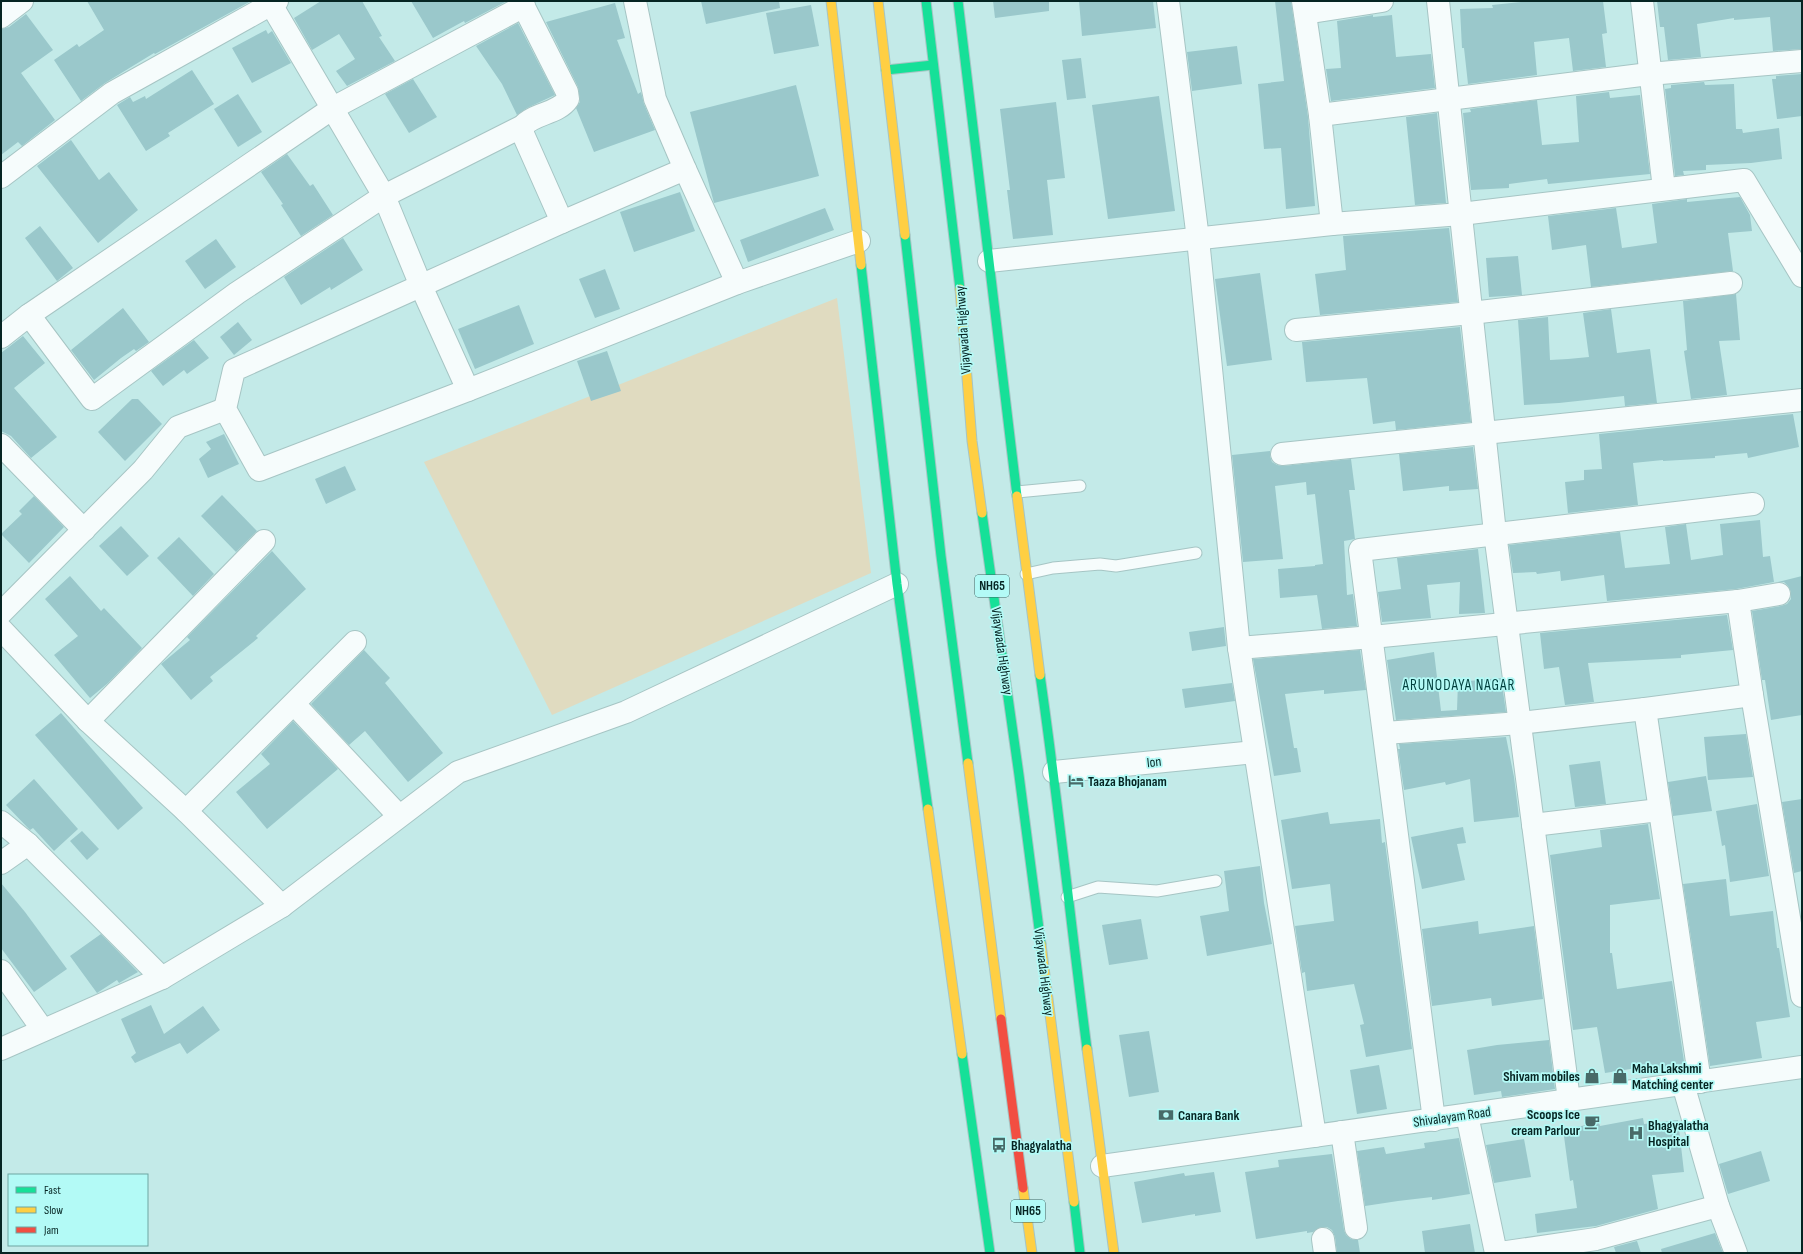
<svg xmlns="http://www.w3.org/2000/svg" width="1803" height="1254" viewBox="0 0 1803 1254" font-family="'Sofia Sans Condensed',sans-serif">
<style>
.green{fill:#e0dbc0}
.building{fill:#9ac8cb}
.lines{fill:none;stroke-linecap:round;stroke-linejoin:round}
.lane-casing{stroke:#a6c5c4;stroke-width:13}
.street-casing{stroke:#a6c5c4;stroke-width:24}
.fast-casing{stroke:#a6c5c4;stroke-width:11}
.slow-casing{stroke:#a6c5c4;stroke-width:11}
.jam-casing{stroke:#a6c5c4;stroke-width:11}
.lane{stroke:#f6fcfc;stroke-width:11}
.street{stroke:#f6fcfc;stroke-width:22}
.fast{stroke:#16e098;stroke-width:9}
.slow{stroke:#ffcf43;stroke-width:9}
.jam{stroke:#f24e42;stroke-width:9}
.labels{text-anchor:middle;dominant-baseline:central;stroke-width:3.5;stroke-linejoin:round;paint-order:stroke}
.shield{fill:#b3faf6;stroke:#3a6562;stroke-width:1}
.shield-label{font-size:13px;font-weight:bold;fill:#062523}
.street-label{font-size:14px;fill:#062523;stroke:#b3faf6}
.poi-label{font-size:14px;font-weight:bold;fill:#062523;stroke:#b3faf6;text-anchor:start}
.neighbourhood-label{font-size:15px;letter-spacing:1px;fill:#013f3d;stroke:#b3faf6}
</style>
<rect width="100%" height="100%" fill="#c3eae8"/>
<path class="green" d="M837,298L871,573L552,715L424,462Z"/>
<g class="building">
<path d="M87,1H251L155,54L154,53L105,83L81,101L54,60L77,44L79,47L104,30Z"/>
<path d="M321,1H362L382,36L379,37L395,61L347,86L336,71L355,59L339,34L312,50L294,18Z"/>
<path d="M411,1H507L465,23L464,21L433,38Z"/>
<path d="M701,1H779L780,8L706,24Z"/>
<path d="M993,1H1049V11L995,18Z"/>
<path d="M1079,1H1153L1156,28L1082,36Z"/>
<path d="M1275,1H1291L1308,117L1315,206L1286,209L1281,148L1264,149L1258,84L1284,81Z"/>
<path d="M1531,1H1603L1607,33L1602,34L1606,67L1573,71L1569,38L1534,42L1537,75L1468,84L1464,48H1462L1460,9L1493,8L1492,5Z"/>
<path d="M1657,1H1801L1802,49L1773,51L1770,17L1734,20V18L1697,24L1701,57L1668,60L1664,27H1660Z"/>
<path d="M615,3L625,38L617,40L638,94L641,92L644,104L655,130L594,152L576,108L580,102L578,87L546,22Z"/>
<path d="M811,5L819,46L774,54L766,13Z"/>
<path d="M26,14L53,50L21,73L55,120L22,146L18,142L1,155V29L9,27Z"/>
<path d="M1373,15V17L1392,15L1396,57L1431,54L1435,88L1331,101L1326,69L1341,68L1337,21Z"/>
<path d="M518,23L555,95L527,108L517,115L502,84L476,46Z"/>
<path d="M266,30L268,34L272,31L291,63L252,83L232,48Z"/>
<path d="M1237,46L1242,84L1192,91L1187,52Z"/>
<path d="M1081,58L1086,98L1067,100L1062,60Z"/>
<path d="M192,70L214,104L168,133L170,136L146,151L117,105L130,97L133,102L145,96L146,99Z"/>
<path d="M1802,74V116L1777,119L1772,79H1776V76Z"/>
<path d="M413,79L437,117L409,133L385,94Z"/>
<path d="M1704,82L1705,85L1734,84L1736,129H1742L1743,133L1779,128L1782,159L1751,163L1706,165V170L1683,171L1684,175L1675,176L1665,89L1671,88V85Z"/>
<path d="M796,85L819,176L714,203L690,112Z"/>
<path d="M1609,92L1610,98L1640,95L1650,174L1548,184L1547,179L1509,184V188L1471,190L1463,113L1471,112L1470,109L1537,100L1542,145L1579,142L1576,96Z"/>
<path d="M238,94L262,132L238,147L214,109Z"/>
<path d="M1159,96L1175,211L1108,219L1092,105Z"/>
<path d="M1056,102L1065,178L1047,180L1053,235L1013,239L1007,190H1010L1000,109Z"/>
<path d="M1437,113L1446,203L1415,205L1406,117Z"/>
<path d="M71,140L99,180L109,172L138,210L98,243L37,166Z"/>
<path d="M287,154L310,186L313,184L333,215L301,236L281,205L283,204L261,172Z"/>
<path d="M680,192L695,231L634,252L620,212Z"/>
<path d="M1740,197L1750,215L1752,231L1728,233L1733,271L1591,287L1586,245L1552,250L1548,216L1616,208L1622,248L1657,243L1652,204L1687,199V202Z"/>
<path d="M825,208L834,230L748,262L740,240Z"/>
<path d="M40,226L73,268L57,281L25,238Z"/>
<path d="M1449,228L1458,302L1320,315L1315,274L1346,270L1343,236Z"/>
<path d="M343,238L363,270L331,290L330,287L301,305L284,277Z"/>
<path d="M216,239L236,267L205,289L185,261Z"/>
<path d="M1518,256L1522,295L1489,297L1486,258Z"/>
<path d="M605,269L620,309L595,318L579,279Z"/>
<path d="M1260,273L1272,360L1227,366L1215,279Z"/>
<path d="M1736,294L1740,340L1719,341L1727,395L1691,399L1684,351L1687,350L1683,301Z"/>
<path d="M519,305L534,344L475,369L458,329Z"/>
<path d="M123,308L149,342L136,351L134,349L121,358L94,380L71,350Z"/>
<path d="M1611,309L1617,353L1650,349L1657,403L1625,406L1624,396L1559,403L1524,405L1518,320L1548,317L1550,360L1568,359L1589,357L1583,313Z"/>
<path d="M238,322L252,340L234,355L220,337Z"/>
<path d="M1460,327L1471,422L1396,430L1395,421L1373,424L1367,378L1306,382L1302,342Z"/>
<path d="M23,336L45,363L14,388L57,437L31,458L11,436L1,431V353Z"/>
<path d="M194,340L209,358L187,374L184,370L163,386L151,371Z"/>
<path d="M607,351L621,391L591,401L577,361Z"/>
<path d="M132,399H138L162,424L125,461L98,432Z"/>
<path d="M1793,414L1799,447L1748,458L1747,453L1715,456V458L1663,461V460L1633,463L1638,505L1568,513L1565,482L1584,480V470L1602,469L1599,434Z"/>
<path d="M224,434L239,464L208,478L199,459L211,449L206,442Z"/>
<path d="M1473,447L1478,489L1449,491V486L1403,491L1399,454Z"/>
<path d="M1270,451V456L1272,462L1277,465L1283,466L1351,459L1355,490H1349L1355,539L1344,541L1347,595L1353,594L1357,626L1322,629L1317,595L1280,598L1278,569L1315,566V565L1323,564L1315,494L1307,495L1306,482L1275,486L1283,559L1243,562L1232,455Z"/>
<path d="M345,466L356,490L326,504L315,479Z"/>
<path d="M222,495L257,531L236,552L201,516Z"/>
<path d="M34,496L64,527L29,563L1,534L22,514L19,511Z"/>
<path d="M1760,520L1763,557L1770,556L1774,582L1736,589L1607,601L1604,575L1561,581L1560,571L1537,574L1536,572L1513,573L1509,545L1620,532L1625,568L1670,564L1665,527L1686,524L1691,560L1723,555L1720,524Z"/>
<path d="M121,526L149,556L127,576L99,546Z"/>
<path d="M179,537L214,574L193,596L157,558Z"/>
<path d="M1478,549L1485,613L1459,614L1460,582L1427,585L1431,618L1382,622L1378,592L1401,589L1397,558Z"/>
<path d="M272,551L306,589L256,636L258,638L210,677L213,681L191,700L161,664L190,640L187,637Z"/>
<path d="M70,576L101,611L104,608L142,648L108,683L90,698L54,655L78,636L45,599Z"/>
<path d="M1802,576V715L1771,720L1765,680H1762L1752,611L1781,606L1787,604L1791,599V592L1788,586L1784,582H1778Z"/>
<path d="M1727,615L1733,650L1681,655V658L1588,663L1594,702L1565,705L1559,667L1544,669L1540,633Z"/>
<path d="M1224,627L1226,646L1192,651L1189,632Z"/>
<path d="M364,650L390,678L385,683L443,753L408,782L365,731L349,745L311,704Z"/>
<path d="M1360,650L1366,690L1324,694V690L1285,694L1294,748H1297L1301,772L1274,776L1253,659Z"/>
<path d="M1434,652L1441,711L1457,710L1458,682L1501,678L1506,712L1396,720L1387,660Z"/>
<path d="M1232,683L1235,701L1185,708L1182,689Z"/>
<path d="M61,713L143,808L118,830L35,735Z"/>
<path d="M293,721L338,769L267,829L236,792L270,764L261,754Z"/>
<path d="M1746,734L1753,777L1708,780L1704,737Z"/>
<path d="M1506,737L1514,777L1519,817L1474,822L1470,779L1446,785L1445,782L1404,790L1398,749H1400L1399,744Z"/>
<path d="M1600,761L1606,804L1575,807L1569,765Z"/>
<path d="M1706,776L1712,811L1673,816L1668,782Z"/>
<path d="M34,779L78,829L54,851L33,828L30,830L28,828L6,805Z"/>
<path d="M1802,799V871L1794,873L1782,802Z"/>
<path d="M1757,804L1769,876L1730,882L1725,845L1722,846L1716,811Z"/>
<path d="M1328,812L1330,824L1380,819L1382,843L1385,842L1412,1049L1366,1057L1360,1025L1364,1024L1354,984L1307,991L1305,972L1302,973L1295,926L1334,921L1330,884L1292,889L1281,820Z"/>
<path d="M1648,824L1660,899L1610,905V953H1612L1617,989L1672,981L1685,1068L1643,1072V1067L1605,1073L1597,1027L1573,1030L1550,855L1602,847L1600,830Z"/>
<path d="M1463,827L1466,843L1457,844L1465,880L1422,889L1411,837Z"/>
<path d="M82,831L99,849L87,860L70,841Z"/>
<path d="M1260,866L1264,903L1272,944L1207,956L1200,916L1229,911L1224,871Z"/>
<path d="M1726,879L1730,916L1773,911L1777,948H1779L1790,1017L1756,1022L1762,1058L1710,1066L1683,884Z"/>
<path d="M1,883L25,912L67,969L34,992L1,948Z"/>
<path d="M1141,919L1148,959L1109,965L1102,925Z"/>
<path d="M1478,921L1479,934L1534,926L1543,999L1492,1006L1491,998L1432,1006L1422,929Z"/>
<path d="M101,934L138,972L119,983L117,980L97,993L70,956Z"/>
<path d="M151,1005L164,1034L203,1006L220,1030L187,1054L180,1043L135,1063L131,1057L136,1053L121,1019Z"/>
<path d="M1149,1031L1159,1092L1129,1097L1119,1035Z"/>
<path d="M1549,1040L1555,1089L1502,1097L1501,1091L1474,1095L1467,1050L1497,1045Z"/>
<path d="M1379,1065L1387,1109L1357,1114L1350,1070Z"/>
<path d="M1643,1118L1644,1124L1678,1120L1684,1172L1652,1175L1658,1209L1596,1226L1537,1233L1535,1214L1577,1208L1573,1180L1570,1181L1563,1129L1599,1123L1600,1126Z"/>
<path d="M1459,1138L1470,1194L1432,1200V1197L1398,1201L1365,1206L1357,1151L1384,1147L1386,1154L1425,1148L1424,1143Z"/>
<path d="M1524,1139L1531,1177L1494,1183L1486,1145Z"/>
<path d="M1761,1151L1770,1181L1728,1194L1719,1164Z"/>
<path d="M1332,1154L1344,1230L1346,1235L1351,1239L1358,1240L1360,1253H1337L1335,1237L1332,1230L1327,1227H1321L1313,1232L1307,1233V1231L1256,1239L1245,1172L1279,1167L1278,1160Z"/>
<path d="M1214,1172L1221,1212L1195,1216V1214L1142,1223L1134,1182L1184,1173L1185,1176Z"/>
<path d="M1470,1224L1475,1253H1425L1422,1231Z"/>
<path d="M1715,1233L1723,1253H1662L1661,1249Z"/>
<path d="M1637,1241L1641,1253H1616L1614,1247Z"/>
</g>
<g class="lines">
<g class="lane-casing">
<g id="lane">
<path d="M1017,492L1080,486"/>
<path d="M1026,574L1053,568L1100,564L1116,566L1196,553"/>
<path d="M1067,897L1098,887L1157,891L1216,881"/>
</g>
</g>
<g class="street-casing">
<g id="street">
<path d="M269,1L384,196L421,286L468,390"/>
<path d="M521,1L567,92L568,99C558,114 534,113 523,126V134L562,222"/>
<path d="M635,1L655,99L685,169L737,283"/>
<path d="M1168,1L1198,239L1239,648L1315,1136"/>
<path d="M1303,1L1320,115L1332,224"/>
<path d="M1438,1L1495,533L1569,1100"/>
<path d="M1642,1L1664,189"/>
<path d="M1305,13L1382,1"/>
<path d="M1,17L22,1"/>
<path d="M1320,115L1649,74L1802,61"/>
<path d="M685,169L562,222L234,370L225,409L259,470L468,390L737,283L859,241"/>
<path d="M1,177L112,93L277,1"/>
<path d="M989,261L1332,224L1461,214L1744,180L1802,276"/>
<path d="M29,315L92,399L237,293L384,196L523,126"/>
<path d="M1296,330L1471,313L1731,283"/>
<path d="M1,337L29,315L333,108L524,6"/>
<path d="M1,445L84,530"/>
<path d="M1282,454L1802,400"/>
<path d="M1738,601L1752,695L1802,996"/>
<path d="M1,613L143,470L178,427L225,409"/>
<path d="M1,629L88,721L186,811L282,906"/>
<path d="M1239,648L1372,637L1738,601L1779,594"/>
<path d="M294,704L399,816"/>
<path d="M1645,709L1700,1082"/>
<path d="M88,721L264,541"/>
<path d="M1385,733L1520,723L1645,709L1752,695"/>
<path d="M1054,772L1255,752"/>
<path d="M186,811L355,642"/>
<path d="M1,822L28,844L162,978"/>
<path d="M1533,825L1659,810"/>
<path d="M1,863L28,844"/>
<path d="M1,971L43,1030"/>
<path d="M1,1049L162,978L282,906L458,772L626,712L897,584"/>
<path d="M1683,1084L1718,1206L1736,1253"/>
<path d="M1467,1115L1496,1253"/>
<path d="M1434,1120L1360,550L1753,504"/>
<path d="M1342,1132L1356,1228"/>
<path d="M1102,1166L1802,1067"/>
<path d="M1323,1239L1325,1253"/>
<path d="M1500,1253L1596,1239L1718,1206"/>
</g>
</g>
<g class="fast-casing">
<g id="fast">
<path d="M926,1L960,289"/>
<path d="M958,1L1017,496"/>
<path d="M886,70L933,65"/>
<path d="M905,235L941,556L968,763"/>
<path d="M861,265L897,584L928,809"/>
<path d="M982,513L1019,775L1041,944"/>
<path d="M1040,675C1058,800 1071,925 1087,1049"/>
<path d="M962,1054L990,1253"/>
<path d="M1074,1202L1080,1253"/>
</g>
</g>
<g class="slow-casing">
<g id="slow">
<path d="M831,1L861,265"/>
<path d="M878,1L905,235"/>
<path d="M960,289L972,441L982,513"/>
<path d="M1017,496L1040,675"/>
<path d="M968,763L1001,1019"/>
<path d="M928,809L962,1054"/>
<path d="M1041,944L1074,1202"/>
<path d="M1087,1049L1114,1253"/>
<path d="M1023,1188L1032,1253"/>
</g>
</g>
<g class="jam-casing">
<path id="jam" d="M1001,1019L1023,1188"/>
</g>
<use href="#lane" class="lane"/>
<use href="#street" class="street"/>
<use href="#fast" class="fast"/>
<use href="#slow" class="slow"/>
<use href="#jam" class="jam"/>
</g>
<defs>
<g id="hotel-bare" transform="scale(1.2)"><path d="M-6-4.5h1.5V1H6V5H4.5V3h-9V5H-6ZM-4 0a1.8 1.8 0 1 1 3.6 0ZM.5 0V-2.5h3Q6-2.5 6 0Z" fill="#486a68" stroke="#b3faf6" stroke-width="2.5" paint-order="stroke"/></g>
<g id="shop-bare" transform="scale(1.2)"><path d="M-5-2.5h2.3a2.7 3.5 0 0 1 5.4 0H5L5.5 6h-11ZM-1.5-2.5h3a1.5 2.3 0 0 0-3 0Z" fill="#486a68" stroke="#b3faf6" stroke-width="2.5" paint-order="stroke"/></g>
<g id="bank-bare" transform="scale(1.2)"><path d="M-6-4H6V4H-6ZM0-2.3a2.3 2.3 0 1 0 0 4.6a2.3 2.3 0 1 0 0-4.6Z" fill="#486a68" stroke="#b3faf6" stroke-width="2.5" paint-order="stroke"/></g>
<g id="cafe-bare" transform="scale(1.2)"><path d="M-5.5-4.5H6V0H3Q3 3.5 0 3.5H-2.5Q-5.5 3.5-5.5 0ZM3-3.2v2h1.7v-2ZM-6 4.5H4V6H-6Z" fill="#486a68" stroke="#b3faf6" stroke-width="2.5" paint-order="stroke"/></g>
<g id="hospital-bare" transform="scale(1.2)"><path d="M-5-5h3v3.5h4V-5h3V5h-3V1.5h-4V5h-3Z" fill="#486a68" stroke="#b3faf6" stroke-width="2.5" paint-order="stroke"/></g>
<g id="bus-bare" transform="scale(1.2)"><path d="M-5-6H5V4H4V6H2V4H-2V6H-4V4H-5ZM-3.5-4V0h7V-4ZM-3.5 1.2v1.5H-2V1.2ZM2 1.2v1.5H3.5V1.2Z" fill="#486a68" stroke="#b3faf6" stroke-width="2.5" paint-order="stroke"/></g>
</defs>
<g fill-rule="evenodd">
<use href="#hotel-bare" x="1076" y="781"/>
<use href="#shop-bare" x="1592" y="1076"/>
<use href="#shop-bare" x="1620" y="1076"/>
<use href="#bank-bare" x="1166" y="1115"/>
<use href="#cafe-bare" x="1592" y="1122"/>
<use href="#hospital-bare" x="1636" y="1133"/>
<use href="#bus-bare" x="999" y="1145"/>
</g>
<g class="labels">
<g class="shield">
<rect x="975" y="575" width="34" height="22" rx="3"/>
<rect x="1011" y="1200" width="34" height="22" rx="3"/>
</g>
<g class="shield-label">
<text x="992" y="586">NH65</text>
<text x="1028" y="1211">NH65</text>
</g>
<g class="street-label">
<text transform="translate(963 330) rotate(-94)">Vijaywada Highway</text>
<text transform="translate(1002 651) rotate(82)">Vijaywada Highway</text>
<text transform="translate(1154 762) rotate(-6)">Ion</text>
<text transform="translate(1044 972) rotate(83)">Vijaywada Highway</text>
<text transform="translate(1452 1117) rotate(-8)">Shivalayam Road</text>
</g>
<g class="poi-label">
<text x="1088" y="781">Taaza Bhojanam</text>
<text x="1632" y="1068">Maha Lakshmi<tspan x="1632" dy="16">Matching center</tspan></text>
<text x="1580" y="1076" text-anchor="end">Shivam mobiles</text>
<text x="1580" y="1114" text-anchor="end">Scoops Ice<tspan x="1580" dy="16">cream Parlour</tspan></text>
<text x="1178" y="1115">Canara Bank</text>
<text x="1648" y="1125">Bhagyalatha<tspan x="1648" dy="16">Hospital</tspan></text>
<text x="1011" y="1145">Bhagyalatha</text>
</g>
<g class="neighbourhood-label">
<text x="1459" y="685">ARUNODAYA NAGAR</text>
</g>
</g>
<rect width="1803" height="1254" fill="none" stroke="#062523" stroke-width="4"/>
<rect x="8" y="1174" width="140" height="72" fill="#b3faf6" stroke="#6ea5a2"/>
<rect x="16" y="1187" width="20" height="6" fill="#16e098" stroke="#6ea5a2"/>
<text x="44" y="1194" font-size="12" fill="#062523">Fast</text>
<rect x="16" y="1207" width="20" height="6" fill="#ffcf43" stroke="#6ea5a2"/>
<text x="44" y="1214" font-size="12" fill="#062523">Slow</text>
<rect x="16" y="1227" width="20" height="6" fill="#f24e42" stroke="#6ea5a2"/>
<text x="44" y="1234" font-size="12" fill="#062523">Jam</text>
</svg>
